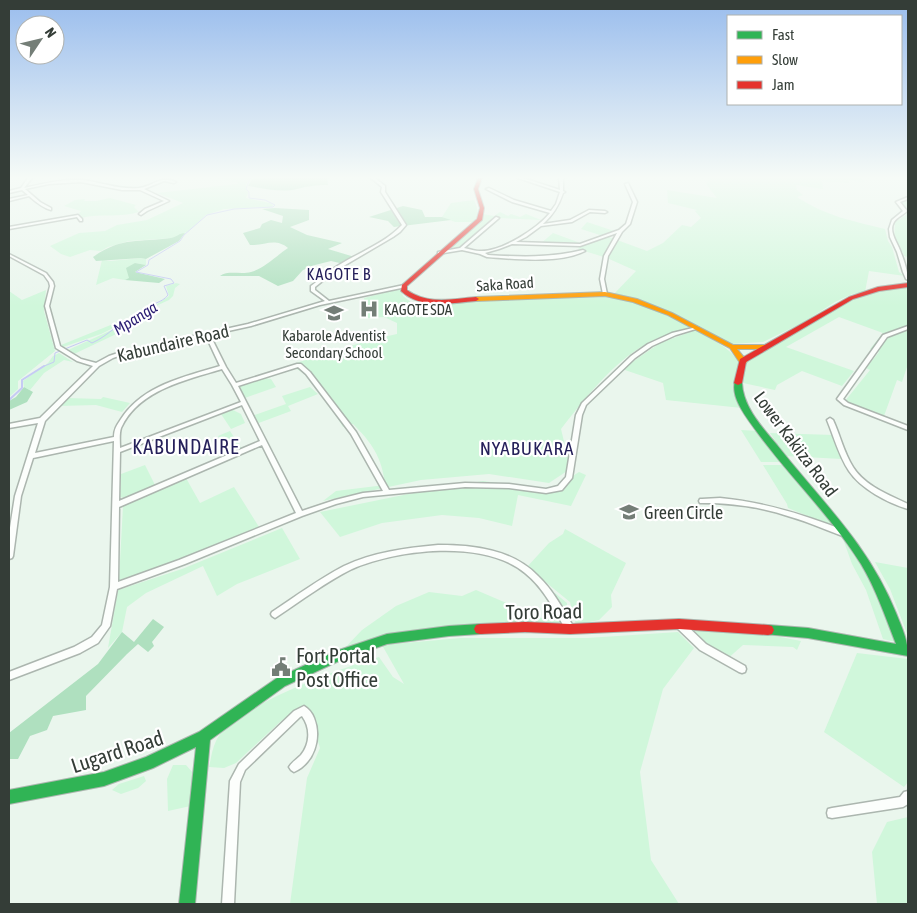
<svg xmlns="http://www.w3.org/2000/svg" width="917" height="913" viewBox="0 0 917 913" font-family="'Asap Condensed',sans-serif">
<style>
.green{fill:#d0f7db}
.forest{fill:#afe0bf}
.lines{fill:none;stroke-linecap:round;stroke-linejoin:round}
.stream-far1{stroke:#c5cbf4;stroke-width:1}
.stream{stroke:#c5cbf4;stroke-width:2}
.street-casing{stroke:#acb6af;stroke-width:3}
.fast-casing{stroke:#acb6af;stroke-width:2}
.slow-casing{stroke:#acb6af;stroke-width:2}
.jam-casing{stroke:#acb6af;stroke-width:2}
.street{fill:#fcfefc;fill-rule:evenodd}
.fast{fill:#30b455;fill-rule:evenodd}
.slow{fill:#ff9f0a;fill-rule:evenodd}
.jam{fill:#e5322d;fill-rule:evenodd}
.labels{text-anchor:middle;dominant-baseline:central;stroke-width:4.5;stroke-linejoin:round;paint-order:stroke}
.far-street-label{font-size:15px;fill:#343d37;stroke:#fff}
.far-poi-label{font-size:15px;fill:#343d37;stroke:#fff;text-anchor:start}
.far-quarter-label{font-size:16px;letter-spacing:1px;fill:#25205a;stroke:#fff}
.far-water-label{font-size:16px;font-style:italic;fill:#291c72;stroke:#fff}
.street-label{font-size:18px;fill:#343d37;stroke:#fff}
.poi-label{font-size:18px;fill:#343d37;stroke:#fff;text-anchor:start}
.neighbourhood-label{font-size:19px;letter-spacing:1px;fill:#25205a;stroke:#fff}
.quarter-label{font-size:20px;letter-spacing:1px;fill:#25205a;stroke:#fff}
.near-street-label{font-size:21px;fill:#343d37;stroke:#fff}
.near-poi-label{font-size:21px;fill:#343d37;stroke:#fff;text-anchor:start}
</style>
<rect width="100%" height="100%" fill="#eaf6ed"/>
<g class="green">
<path d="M219,178H249L246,185L248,193L246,198L270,203L273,205L272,207L224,209L206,215L189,231L174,238L129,241L108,247L101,251L90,250L70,257L61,254L50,246L79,233L105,231L117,225L147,220L183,203L157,193L237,184L238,183Z"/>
<path d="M707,178H857L866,180L864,182L849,180V183L822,181L823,189L796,185L797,190L803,195L797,197C826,216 852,221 885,229L888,241L892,247L899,272L905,276L869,271L865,292L852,294L835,302L802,323L763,342L730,344L658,307L627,296H612L636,271L607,258L578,249L580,247L540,244L553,233L583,244L603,236L581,229L587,222L617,232L609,237L647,251L663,243L682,225L691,227L701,218L695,211L697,210L668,203L667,190L717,198L706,184L710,179Z"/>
<path d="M110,198L136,205L134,207L139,212C120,218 100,213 81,218L79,213L81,211L64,206L75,200L85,199L84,201H96Z"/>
<path d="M474,200C478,209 480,216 473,222H455L442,217L451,203Z"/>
<path d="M908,200V257L904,256L899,244L894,241L895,222L906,215L907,210L901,203Z"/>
<path d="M500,212L508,216L511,214L520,217L526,214L541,220L498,218L461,247L445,250L480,223L483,214L494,216Z"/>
<path d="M141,258L146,259V265L135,263L130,278L125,280L113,278L96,285L102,260L110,261Z"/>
<path d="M176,283L180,284L175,288L173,296L169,300L158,305L149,314L133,326L131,322L169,296L166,286Z"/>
<path d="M908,287V364L902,382L897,380L884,416L845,401L870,370L866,368L879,352L870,349L883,333L839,317L786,347L854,371L842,386L802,371L777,385L775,390L743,383L744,368L748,361L773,345L856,298L886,290Z"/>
<path d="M398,289L401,290L403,296L412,303L430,305L498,299L613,297L648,307L691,327C680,331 669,334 658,338C617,356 588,395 561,429L570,466L567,471L549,483L489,474L421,480L323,501L336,491L385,485C382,457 372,443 353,424L343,427L319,388C309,381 306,371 293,368L296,363L370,340L397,334V323L384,317L367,318L364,298Z"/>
<path d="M46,290L44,311L55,351L18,381V389L9,397V291L22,300Z"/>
<path d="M123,320L125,322L101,334L63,347L61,345Z"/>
<path d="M127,323L129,328L74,354L66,351Z"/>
<path d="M693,331H697C712,340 732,348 739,364C731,384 731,389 742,408L666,400L663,383L622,369L660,343Z"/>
<path d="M59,353L73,362L64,360L44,373L30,390L24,387L23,381L48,363L53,356Z"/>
<path d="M265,378L271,379L276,387L242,399L237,387L239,385Z"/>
<path d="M310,387L318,394L288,406L291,411L256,424L252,416L286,404L282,396Z"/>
<path d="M103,397L130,403L122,412L96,405L59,406L67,398L101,399Z"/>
<path d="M233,410L241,414L245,423L231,429L221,414Z"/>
<path d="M741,430L759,431L781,462H761Z"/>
<path d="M230,431L242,449L229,454L218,436Z"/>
<path d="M770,433L834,435L842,459L785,456Z"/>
<path d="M145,465L155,485L124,498L120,497L121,474Z"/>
<path d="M763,465H784L837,528L788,508L787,504Z"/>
<path d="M579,472L586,475L571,506L518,495L512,526L479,518L442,515L382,523L340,537L320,512L423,491L483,481L551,490Z"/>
<path d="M186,478L200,503L234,487L259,527L180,560L119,580L123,506Z"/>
<path d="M282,528L300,559L237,584L217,596L203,566L146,593L127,607L122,632L108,648L118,590L182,569Z"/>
<path d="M565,529L626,563L611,595L612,607L599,620L576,625L570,602L527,567L549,543L563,534Z"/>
<path d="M843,539C865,570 887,604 896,642L883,639L866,590L852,564Z"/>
<path d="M875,562L908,568V636L890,589Z"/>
<path d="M476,590L546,620L550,615L555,593L567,603L566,629L460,631L387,641L340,653L362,630L396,606L429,592L462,596Z"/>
<path d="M739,629L801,641L797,650L793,647L743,645L725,661L684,631Z"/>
<path d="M678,632L694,648L663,689L640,772L651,860L679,904H290L307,778L320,748L309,711L303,705L280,722L236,763L224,768L209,767C211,759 212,749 216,741C231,707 344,667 379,657L393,677L404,684L382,645L461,638H587Z"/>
<path d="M857,653L908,659V782L904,787L824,732Z"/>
<path d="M173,765H186L193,773L195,805L168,811L167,779Z"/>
<path d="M144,776L146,781L138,788L121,794L112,790L119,784Z"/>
<path d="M908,817V904H877L872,852L887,822Z"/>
</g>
<g class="forest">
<path d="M270,178H327L328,185C316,185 308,186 297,189C282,193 263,188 248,186L252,179Z"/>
<path d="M403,206L422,210L425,217H442L451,220L394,227L388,221L369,217Z"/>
<path d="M275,208L309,210V220L290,227L307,235L342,243L328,249L358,258L348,265L331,261L315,265L303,270L293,281L278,286L259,276H220C228,270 241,275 251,272C265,268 276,256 288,248C275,237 264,246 250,245L243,233L260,228L262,224L271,220L282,223L283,216L262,209Z"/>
<path d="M185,233L179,241L146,259L141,258L96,261L93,257C123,236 138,243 171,238C177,237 179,233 185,233Z"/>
<path d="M135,263L146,265L135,272L165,279L159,283L125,280L129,278L126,268Z"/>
<path d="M24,387L33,392L27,402L9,410V401L16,397Z"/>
<path d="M153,619L164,627L152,642L154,646L148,652L138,644L127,654L86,696V710L53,716L47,730L30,736L18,759H9V733L98,664L122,632L134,642Z"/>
</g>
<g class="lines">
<path class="stream-far1" d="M42,367L54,362L55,353L87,340L92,343C101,339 107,334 115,328C126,321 134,317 145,309C152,303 162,303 168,295L164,286L174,283L171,279L136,272L148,265L149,260L180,241L184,235L207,215L234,209L273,207L275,205L265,200L249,198V192L246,189L250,178"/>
<path class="stream" d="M9,400L22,388V380L44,366"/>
<g class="street-casing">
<g id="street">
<path d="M28,178H32L24,188C42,184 63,179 82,180C101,182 119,190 139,188C155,186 158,175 176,182L174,183L164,181L144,189L169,201L147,211L141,215L139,214L145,209L164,201L140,190H122L81,182L49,184L25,189L40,202L51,208V210C43,208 36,202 29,196L9,201V199L28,195L22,190L9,193V191L21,188Z"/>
<path d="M371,178H375L385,186V192L406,225L400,232L393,237L335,271L315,287V290L329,301L404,285H406V287L320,305L251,326L210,335L226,367L236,383L297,364H301L310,372L356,432L389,490L465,483L509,484L546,489L558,486L566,477L576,415L582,403L631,356L648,344L672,333L697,327L699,328L676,335L652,346L635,358L586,405L582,415L572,478L562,490L546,493L509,488L465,487L363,497L336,504L302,516L185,564L117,589L110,626L98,643L80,653L9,680V672L74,647L92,637L102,625L110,587L114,441L33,458L21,496L13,556L12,558L9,559V534L15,496L38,423L9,428V424L40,418L93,366L77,361L56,348L45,306L50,286L49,282L44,275L9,256V254L46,273L53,282L54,286L49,306L60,346L81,359L96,363L109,356L121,352L248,324L325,301L311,291V286C321,279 329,271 339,265C360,252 385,243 402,225L381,192L382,187ZM206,336L220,366C184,377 143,385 121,419C117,425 114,429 114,437L35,453L45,421L99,366L113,358L124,354ZM298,367L306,374L351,434L383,491L363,493L335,500L302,511L238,386ZM222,369L232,385L241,402L120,448C120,442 119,434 121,428C138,390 186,380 222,369ZM242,405L260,441L119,501L120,452ZM262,445L296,513L179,560L118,582L119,507Z"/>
<path d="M518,178H523L560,190L559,178H563V191L565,192L563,193C559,205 553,215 543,224L570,220L589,210L605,211L607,212L605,213L590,212L572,222L541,226L526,237L516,242L580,244L619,230L626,224L633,202L625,184L628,183L637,202L630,224L622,232L608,256L604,279L607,294V295L603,294L600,279L604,256L617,233L580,246L512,244L499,249L485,253L488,255C520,257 551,258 583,250L585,251C559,264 516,259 487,257L480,254L462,250L438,254V252L460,248L496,217L499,218L464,248C470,249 475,251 480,251C501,252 537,229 550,213L512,202L486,189L489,188L514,200L551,211L556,204L560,192Z"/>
<path d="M908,197V199L900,202L907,211C903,215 897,217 894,222C888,232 898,243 901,253C904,260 908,273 908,280L906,279L903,272L897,252L890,237L889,229L892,220L903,211L896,202Z"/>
<path d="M78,215L82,219V221H80L77,217L9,229V227Z"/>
<path d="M908,326V329L887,337L843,399L848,403L908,426V430L844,405L837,399L883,335Z"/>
<path d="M830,418L833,420C840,435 844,453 853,467C865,486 889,495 908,504V509C888,503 861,489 849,471C839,456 834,437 827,420Z"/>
<path d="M720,498C764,502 805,515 846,531L847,533L846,535L843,536C826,530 809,522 791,517C762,507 733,503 702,503H700L699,501L700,499H702Z"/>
<path d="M438,545C473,545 512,549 538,576C553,590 563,609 573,626L574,629L573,632L570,633L567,632C555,611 544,588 525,573C484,539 398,549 352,569C326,582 302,600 278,616L275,618L272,616L271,614L272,612C296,596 319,579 344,566C373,552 406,548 438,545Z"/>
<path d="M679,620L682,621L706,644L745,666L746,669L745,672L742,673L739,672L700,650L676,627L675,624L676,621Z"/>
<path d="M304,706C309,709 312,713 314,718C322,738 314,763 294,772L291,770L289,767C292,762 297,759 301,755C310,744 311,728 302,716L300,717L245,770L240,782L234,904H222L230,781L239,764L294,711Z"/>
<path d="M908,791V804L903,807L832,818L828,817L827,813L828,809L832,808L900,797L904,792Z"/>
</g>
</g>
<g class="fast-casing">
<g id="fast">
<path d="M735,381H738L742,383C743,407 762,427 777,445C822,502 868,544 896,613C902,628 908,640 908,656L808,638L764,634L762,630L764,626L768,625L808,628L896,644C885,616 876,589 861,564C831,516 790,477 757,432C748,419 730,398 735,381Z"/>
<path d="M480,624L484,625L486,629L484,633L480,634L449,636L387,644L339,661L285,686L210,740L195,904H179L196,747L153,768L104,786L9,804V790L104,772L146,757L199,732L277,678L336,651L387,634L449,626Z"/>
</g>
</g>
<g class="slow-casing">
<path id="slow" d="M605,292L637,299L672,313L733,345H764L768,347L764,349H737L747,361L746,363H740L730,348L668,315L633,302L605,296L476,301L473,299L476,297Z"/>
</g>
<g class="jam-casing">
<g id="jam">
<path d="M478,178H482L478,189L484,208L482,220L407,286V290C428,305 452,299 476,297L479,299L476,301C451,303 421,310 401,291L402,285L477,219L480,208L474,189Z"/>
<path d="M908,283V287L879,291L853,299L746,362L742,383L738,385L734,383L740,359L849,297L878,287Z"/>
<path d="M679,619L768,625L772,626L774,630L772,634L768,635L679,629L570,634L525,632L480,634L476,633L474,629L476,625L480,624L525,622L570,624Z"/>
</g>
</g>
<use href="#street" class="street"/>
<use href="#fast" class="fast"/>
<use href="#slow" class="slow"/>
<use href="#jam" class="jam"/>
</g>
<linearGradient id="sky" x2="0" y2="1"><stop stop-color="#9abded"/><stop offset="0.58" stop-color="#f6fbf7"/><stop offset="1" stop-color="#f6fbf7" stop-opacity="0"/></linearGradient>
<rect width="917" height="306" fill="url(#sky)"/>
<defs>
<g id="hospital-bare" transform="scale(1.5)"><path d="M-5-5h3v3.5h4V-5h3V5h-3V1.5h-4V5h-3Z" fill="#747e77" stroke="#fff" stroke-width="2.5" paint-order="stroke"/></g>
<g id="school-bare" transform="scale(1.5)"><path d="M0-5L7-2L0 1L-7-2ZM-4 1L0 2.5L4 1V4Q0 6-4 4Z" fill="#747e77" stroke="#fff" stroke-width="2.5" paint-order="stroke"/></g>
<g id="civic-bare" transform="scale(1.5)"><path d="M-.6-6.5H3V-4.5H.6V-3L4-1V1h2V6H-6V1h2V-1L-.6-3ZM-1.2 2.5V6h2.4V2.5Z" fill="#747e77" stroke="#fff" stroke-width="2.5" paint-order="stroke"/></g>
</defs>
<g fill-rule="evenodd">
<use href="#hospital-bare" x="369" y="309"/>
<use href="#school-bare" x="334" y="313"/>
<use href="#school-bare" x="629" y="512"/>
<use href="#civic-bare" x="281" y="667"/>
</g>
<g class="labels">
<g class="far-street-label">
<text transform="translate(505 284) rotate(-4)">Saka Road</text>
</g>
<g class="far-poi-label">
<text x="384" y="309">KAGOTE SDA</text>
<text x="334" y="335" text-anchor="middle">Kabarole Adventist<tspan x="334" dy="17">Secondary School</tspan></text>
</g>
<g class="far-quarter-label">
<text x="339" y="274">KAGOTE B</text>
</g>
<g class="far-water-label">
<text transform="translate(135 318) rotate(-32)">Mpanga</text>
</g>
<g class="street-label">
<text transform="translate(173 343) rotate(-13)">Kabundaire Road</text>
<text transform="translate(796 444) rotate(53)">Lower Kakiiza Road</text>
</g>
<g class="poi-label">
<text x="644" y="512">Green Circle</text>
</g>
<g class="neighbourhood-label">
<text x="527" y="448">NYABUKARA</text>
</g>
<g class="quarter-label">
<text x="186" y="446">KABUNDAIRE</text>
</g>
<g class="near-street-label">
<text transform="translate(544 611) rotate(-1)">Toro Road</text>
<text transform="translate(117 751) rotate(-18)">Lugard Road</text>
</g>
<g class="near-poi-label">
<text x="296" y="655">Fort Portal<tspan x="296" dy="24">Post Office</tspan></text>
</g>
</g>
<rect width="917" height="913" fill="none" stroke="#343d37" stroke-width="20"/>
<rect x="727" y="15" width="175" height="90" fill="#ffffff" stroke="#aeb1af"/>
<rect x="737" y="31" width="25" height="8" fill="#30b455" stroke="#aeb1af"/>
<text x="772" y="40" font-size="15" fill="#343d37">Fast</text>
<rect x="737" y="56" width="25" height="8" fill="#ff9f0a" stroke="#aeb1af"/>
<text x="772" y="65" font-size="15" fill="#343d37">Slow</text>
<rect x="737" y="81" width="25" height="8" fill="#e5322d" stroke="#aeb1af"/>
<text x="772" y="90" font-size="15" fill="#343d37">Jam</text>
<g transform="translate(40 40) rotate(55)"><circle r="24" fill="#ffffff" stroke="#aeb1af"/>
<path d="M0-4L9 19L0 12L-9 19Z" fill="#747e77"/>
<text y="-8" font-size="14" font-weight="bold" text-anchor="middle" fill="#343d37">N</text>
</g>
</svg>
